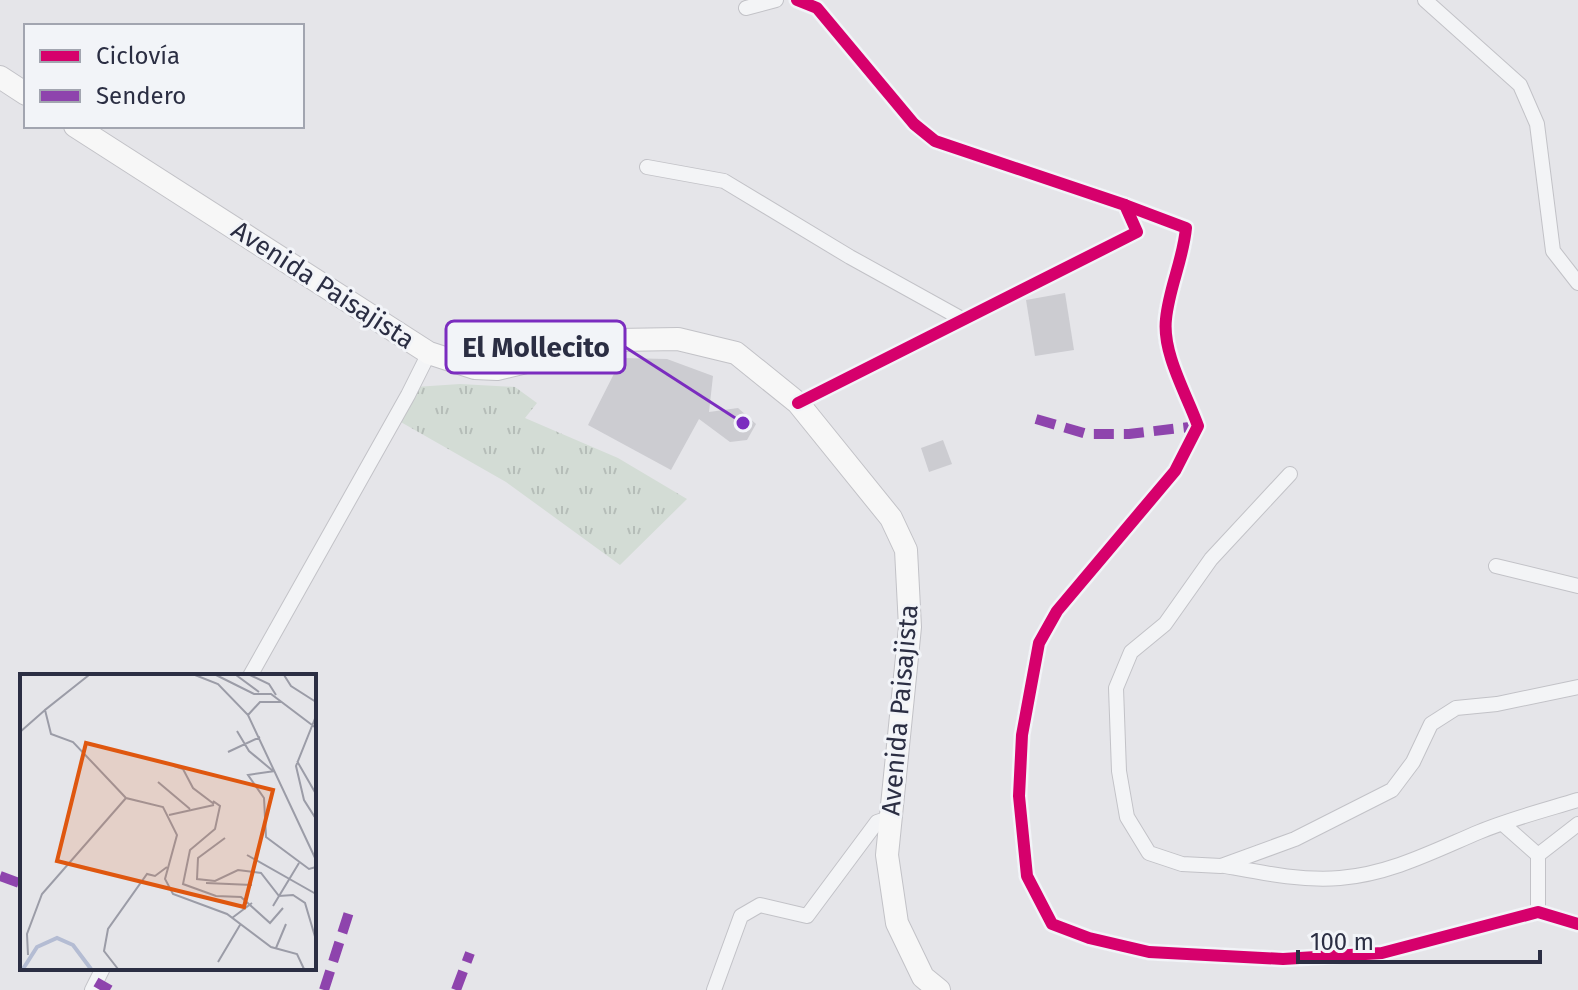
<svg xmlns="http://www.w3.org/2000/svg" width="1578" height="990" viewBox="0 0 1578 990" font-family="'Fira Sans',sans-serif">
<style>
.grass{fill:url(#grass-tufts)}
.building{fill:#ccccd1}
.lines{fill:none;stroke-linecap:round;stroke-linejoin:round}
.street-casing{stroke:#c2c2c7;stroke-width:16}
.secondary-casing{stroke:#c2c2c7;stroke-width:24}
.street{stroke:#f3f4f6;stroke-width:14}
.secondary{stroke:#f7f7f7;stroke-width:22}
.quiet{stroke:#8e44ad;stroke-width:10;stroke-dasharray:20 10;stroke-linecap:butt}
.cycleway-casing{stroke:#f2f4f8;stroke-width:17}
.cycleway{stroke:#d6006c;stroke-width:12}
.labels{text-anchor:middle;dominant-baseline:central;stroke-width:6;stroke-linejoin:round;paint-order:stroke}
.street-label{font-size:26px;fill:#2b2e43;stroke:#f2f4f8}
.inset-river{fill:none;stroke:#b4bcd3;stroke-width:4}
.inset-road{fill:none;stroke:#9b9ca7;stroke-width:2}
.view{fill:#df570f;fill-opacity:0.15;stroke:#df570f;stroke-width:4}
.inset-edge{fill:none;stroke:#2b2e43;stroke-width:4}
.leader{fill:none;stroke:#7b2cbf;stroke-width:3}
.callout-dot{fill:#7b2cbf;stroke:#f2f4f8;stroke-width:3}
.callout{fill:#f2f4f8;stroke:#7b2cbf;stroke-width:3}
.callout-label{font-size:28px;text-anchor:middle;font-weight:bold;fill:#2b2e43}
</style>
<defs>
<pattern id="grass-tufts" width="24" height="20" patternUnits="userSpaceOnUse" patternTransform="scale(2)"><rect width="24" height="20" fill="#d3dcd5"/><path d="M3 7l-1-3M5 7V3M7 7l1-3M15 17l-1-3M17 17v-4M19 17l1-3" fill="none" stroke="#b5bdb8"/></pattern>
</defs>
<rect width="100%" height="100%" fill="#e5e5e9"/>
<path class="grass" d="M460,384L515,387L537,403L525,418L618,458L687,499L620,565L506,482L399,421L415,387Z"/>
<g class="building">
<path d="M1065,293L1074,350L1035,356L1026,300Z"/>
<path d="M622,358L667,359L713,376L709,412L738,408L756,424L747,440L730,442L699,419L671,470L588,425Z"/>
<path d="M943,440L952,464L929,472L921,448Z"/>
</g>
<g class="lines">
<g class="street-casing">
<g id="street">
<path d="M797,0L817,8L914,124L935,141L1125,205L1137,232L798,403"/>
<path d="M1425,0L1520,85L1537,124L1553,251L1578,283"/>
<path d="M746,8L776,0"/>
<path d="M647,167L724,181L850,257L962,319"/>
<path d="M1125,205L1186,228C1183,260 1169,288 1166,319C1162,353 1187,395 1198,426L1175,471L1057,611L1039,643L1022,735L1019,796L1027,876L1052,924L1089,938L1149,952L1283,959L1382,953L1538,912L1578,924"/>
<path d="M1290,474L1211,559L1165,624L1131,652L1116,688L1119,771L1127,817L1149,853L1182,864L1221,866L1295,839L1392,790L1413,762L1431,724L1456,708L1497,704L1578,687"/>
<path d="M1496,566L1578,586"/>
<path d="M250,676L408,395L429,353"/>
<path d="M1503,824L1538,855"/>
<path d="M1225,866C1263,873 1301,881 1340,878C1390,874 1434,851 1479,832C1510,819 1545,810 1578,800"/>
<path d="M1538,912V855L1578,824"/>
<path d="M92,990L103,968"/>
<path d="M714,990L741,916L760,905L807,916L877,822L892,817"/>
</g>
</g>
<g class="secondary-casing">
<g id="secondary">
<path d="M0,77L26,94"/>
<path d="M75,126L429,353L475,368L497,369L618,340L678,339L736,353L798,403L891,518L906,550L910,627L887,855L897,923L923,977L939,990"/>
</g>
</g>
<use href="#street" class="street"/>
<use href="#secondary" class="secondary"/>
<g class="quiet">
<path d="M1036,419L1087,434H1129L1198,426"/>
<path d="M0,876L22,884"/>
<path d="M96,982L110,990"/>
<path d="M324,990L350,909"/>
<path d="M456,990L470,953"/>
</g>
<g class="cycleway-casing">
<g id="cycleway">
<path d="M797,0L817,8L914,124L935,141L1125,205L1137,232L798,403"/>
<path d="M1125,205L1186,228C1183,260 1169,288 1166,319C1162,353 1187,395 1198,426L1175,471L1057,611L1039,643L1022,735L1019,796L1027,876L1052,924L1089,938L1149,952L1283,959L1382,953L1538,912L1578,924"/>
</g>
</g>
<use href="#cycleway" class="cycleway"/>
</g>
<g class="labels">
<g class="street-label">
<text transform="translate(323 285) rotate(33)">Avenida Paisajista</text>
<text transform="translate(900 710) rotate(-85)">Avenida Paisajista</text>
</g>
</g>
<g transform="translate(20 674)">
<rect width="296" height="296" fill="#e5e5e9"/>
<path class="inset-river" d="M3,295L17,273L37,264L53,271L71,295"/>
<path class="inset-road" d="M69,1L25,36L31,60L53,68L106,124L143,133L157,161L145,205L153,220L207,240L251,273L277,280L284,295M175,1L198,10L228,41L296,186M196,1L234,20H251L296,54M216,1L239,18M230,1L249,10L256,21M264,1L271,12L296,28M228,41L240,28H261M296,42L276,92L284,126L296,145M217,57L229,77L253,97M0,58L25,36M208,78L240,63M277,87L296,120M154,92L163,95L173,114L194,130M255,97L228,101L244,124L246,163L289,195L296,193M138,108L170,135M193,127L200,132L195,155L170,176L163,210L196,222L221,223L250,249L263,234M149,141L194,131M205,164L178,184L177,205L195,207L218,196L241,199L259,222L273,221L285,229L296,266M227,181L296,220M186,209L232,211M253,232L279,189M212,244L232,229M256,274L266,250M8,281L7,260L22,220L106,124M198,288L220,251M98,295L84,277L88,255L127,200L135,202L147,193"/>
<path class="view" d="M66,69L253,116L224,233L37,187Z"/>
<rect width="296" height="296" class="inset-edge"/>
</g>
<path class="leader" d="M743 423L625 347"/>
<circle class="callout-dot" cx="743" cy="423" r="8"/>
<rect class="callout" x="446" y="321" width="179" height="52" rx="8"/>
<g class="callout-label">
<text x="536" y="357">El Mollecito</text>
</g>
<rect x="24" y="24" width="280" height="104" fill="#f2f4f8" stroke="#a2a5b0" stroke-width="2"/>
<rect x="40" y="50" width="40" height="12" fill="#d6006c" stroke="#a2a5b0" stroke-width="2"/>
<text x="96" y="64" font-size="24" fill="#2b2e43">Ciclovía</text>
<rect x="40" y="90" width="40" height="12" fill="#8e44ad" stroke="#a2a5b0" stroke-width="2"/>
<text x="96" y="104" font-size="24" fill="#2b2e43">Sendero</text>
<path d="M1298 950v12h242v-12" fill="none" stroke="#2b2e43" stroke-width="4"/>
<text x="1310" y="950" font-size="24" fill="#2b2e43" stroke="#f2f4f8" stroke-width="6" paint-order="stroke">100 m</text>
</svg>
